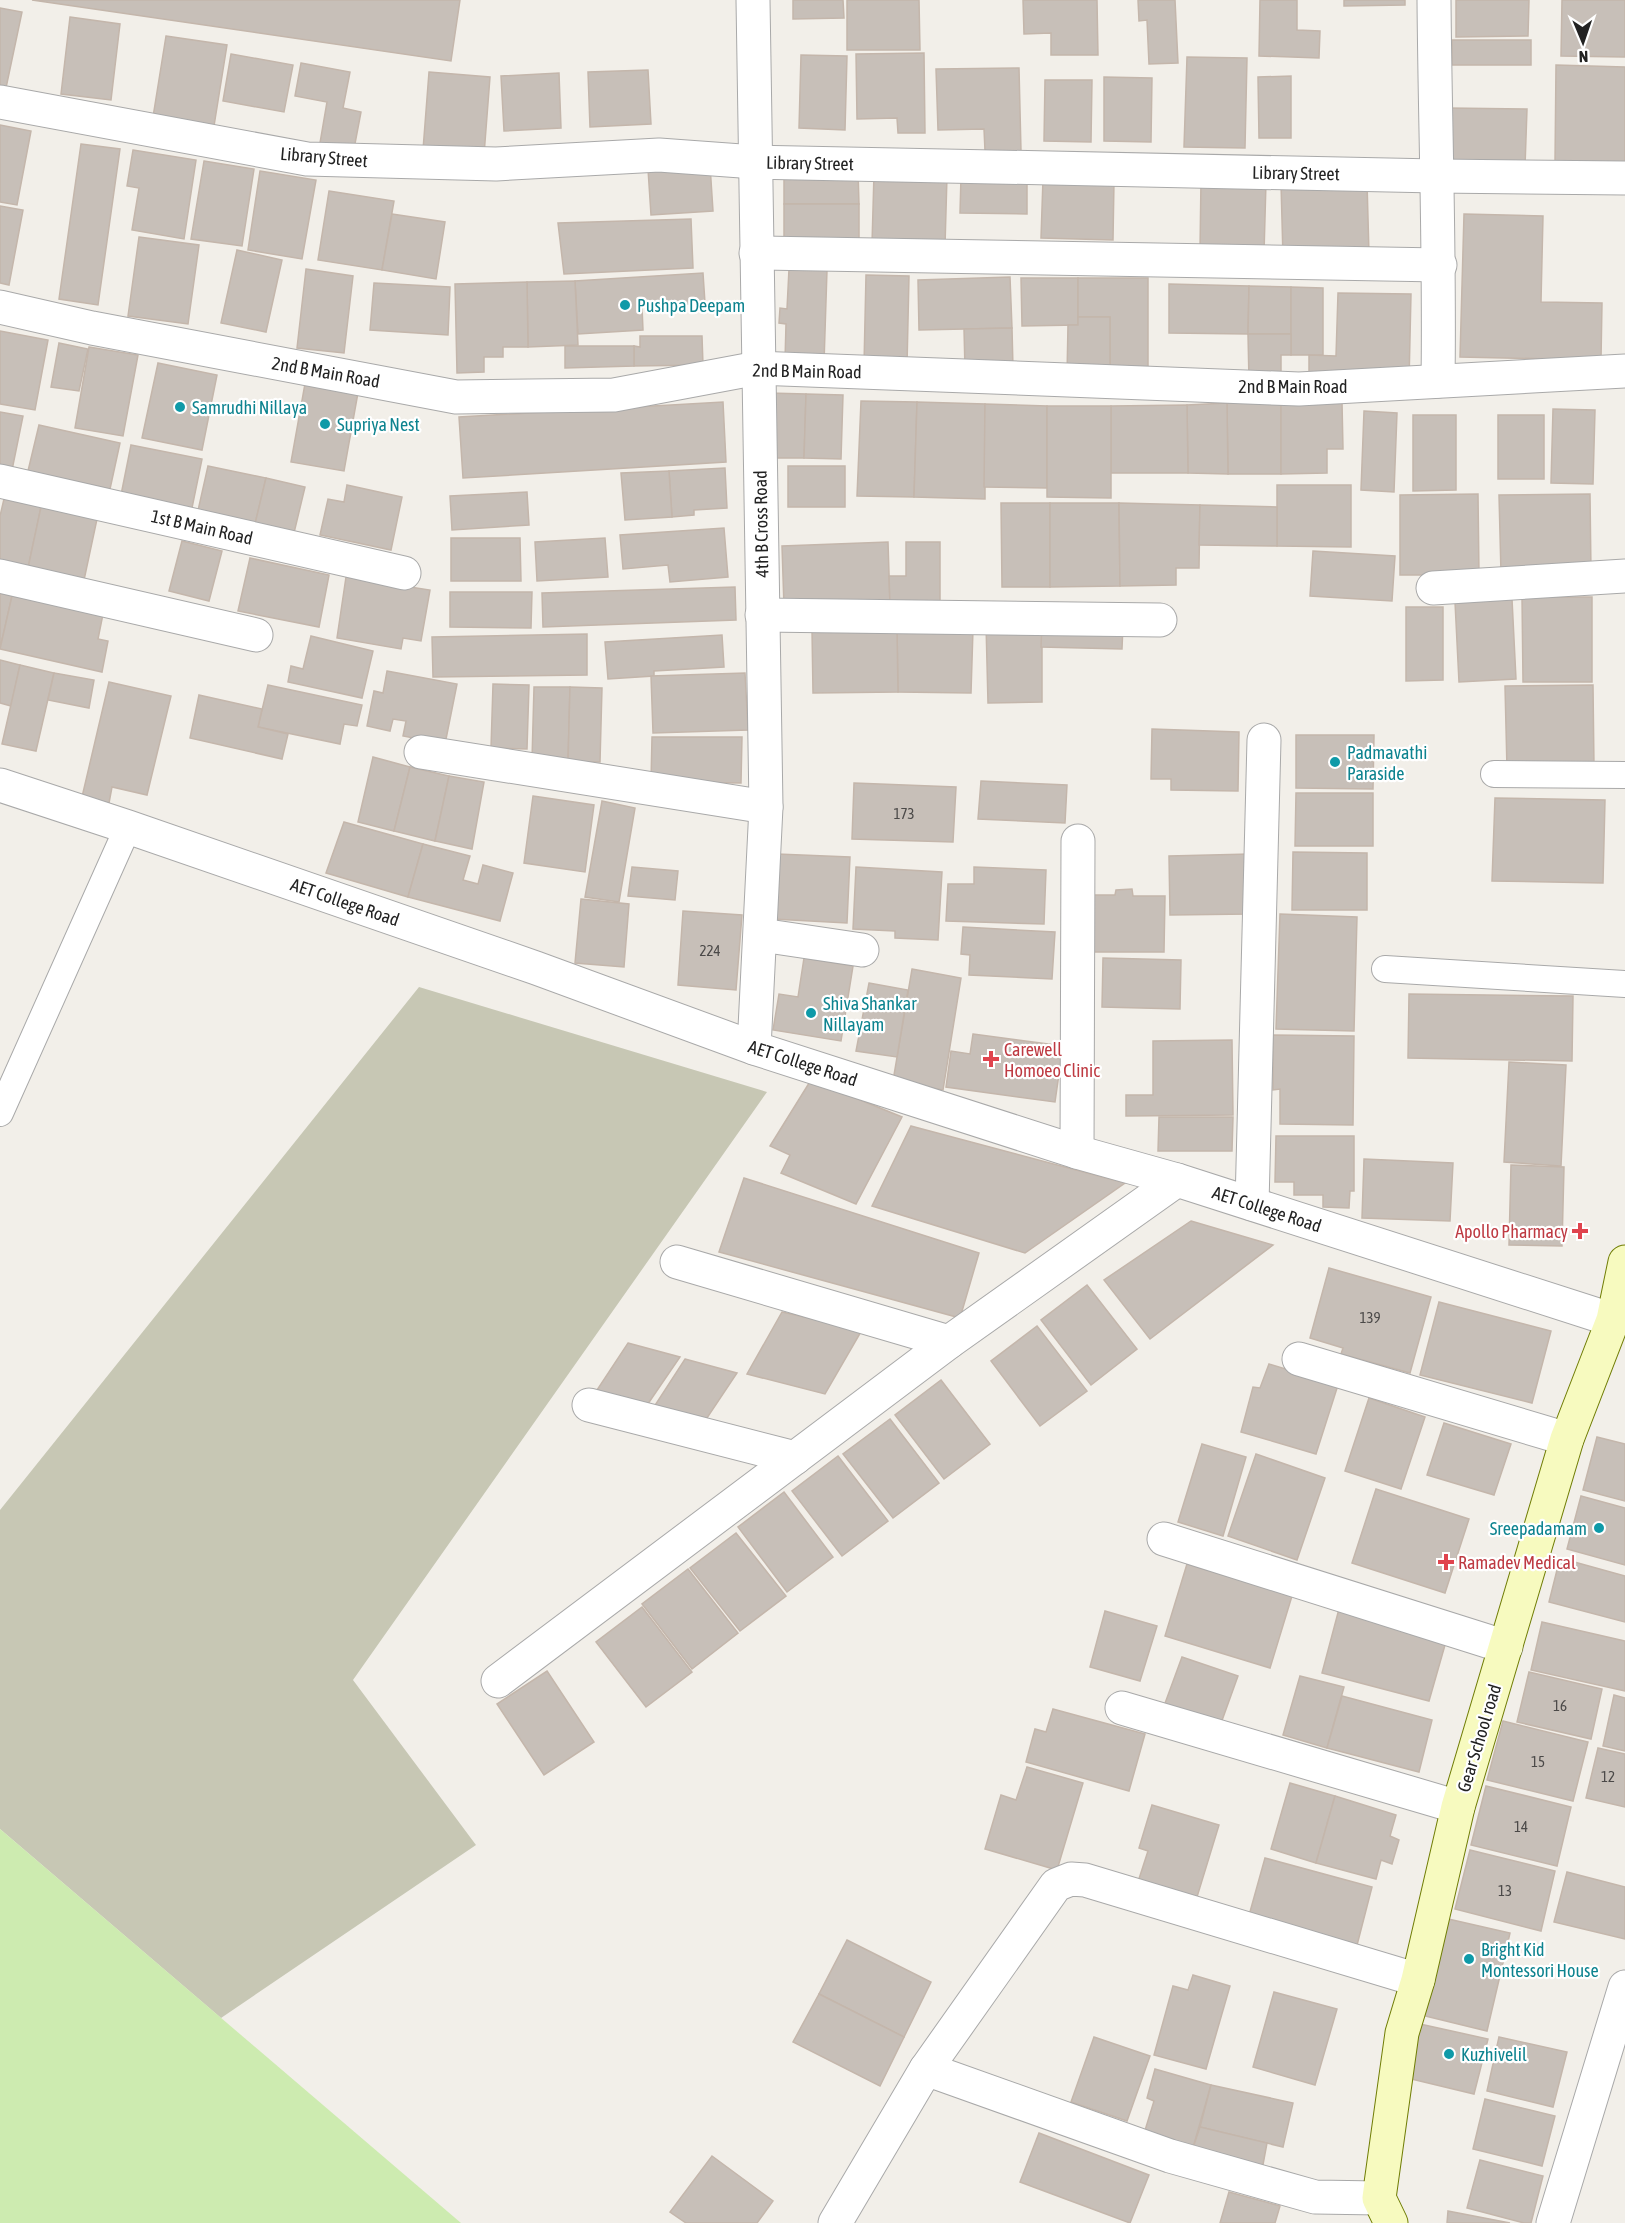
<svg xmlns="http://www.w3.org/2000/svg" width="1625" height="2223" viewBox="0 0 1625 2223" font-family="'Asap Condensed',sans-serif">
<style>
.construction{fill:#c7c7b4}
.grass{fill:#cdebb0}
.building{fill:#c7bfb8;stroke:#c4b6ab;stroke-width:1.5}
.lines{fill:none;stroke-linecap:round;stroke-linejoin:round}
.service-casing{stroke:#a9a9a9;stroke-width:28}
.minor-casing{stroke:#a9a9a9;stroke-width:35}
.tertiary-casing{stroke:#a9a9a9;stroke-width:35}
.secondary-casing{stroke:#707d05;stroke-width:35}
.service{stroke:#fff;stroke-width:26}
.minor{stroke:#fff;stroke-width:33}
.tertiary{stroke:#fff;stroke-width:33}
.secondary{stroke:#f7fabf;stroke-width:33}
.culture-dot{fill:#0f9aa8;stroke:#fff;stroke-width:2}
.health-dot{fill:#e0444e;stroke:#fff;stroke-width:2}
.labels{text-anchor:middle;dominant-baseline:central;stroke-width:4.5;stroke-linejoin:round;paint-order:stroke}
.number-label{font-size:15px;fill:#4b4948}
.street-label{font-size:18px;fill:#222;stroke:#fff}
.culture-label{font-size:18px;fill:#0d838f;stroke:#fff;text-anchor:start}
.health-label{font-size:18px;fill:#be3a42;stroke:#fff;text-anchor:start}
</style>
<rect width="100%" height="100%" fill="#f2efe9"/>
<path class="construction" d="M419,987L767,1092L353,1680L476,1845L221,2018L0,1829V1510Z"/>
<path class="grass" d="M0,1829L461,2223H0Z"/>
<g class="building">
<path d="M32,0H460L451,61Z"/>
<path d="M793,0H843L844,18L793,19Z"/>
<path d="M847,0H919L920,50H847Z"/>
<path d="M1023,0H1097L1098,55H1051V33L1024,34Z"/>
<path d="M1138,0H1175L1178,63L1149,64L1147,20L1139,21Z"/>
<path d="M1260,0H1297V30L1320,31L1319,58L1259,56Z"/>
<path d="M1344,0H1405V5L1344,6Z"/>
<path d="M1456,0H1529L1528,36L1456,37Z"/>
<path d="M1562,0H1625V57L1561,56Z"/>
<path d="M0,8L22,12L6,88L0,87Z"/>
<path d="M70,17L120,24L111,100L61,94Z"/>
<path d="M166,36L227,45L214,126L153,117Z"/>
<rect x="1452" y="40" width="79" height="25"/>
<path d="M924,53L925,133H898L897,118L857,119L856,54Z"/>
<path d="M231,54L293,65L284,112L223,101Z"/>
<path d="M801,55L847,56L845,130L799,128Z"/>
<path d="M1187,57L1247,58L1245,148L1184,147Z"/>
<path d="M301,63L350,72L343,108L361,112L354,149L320,143L327,102L295,96Z"/>
<path d="M1556,65L1625,67V163L1555,162Z"/>
<path d="M1019,68L1021,151H985L984,129L938,130L936,69Z"/>
<path d="M648,70L651,124L590,127L588,72Z"/>
<path d="M429,72L490,77L484,155L423,150Z"/>
<path d="M559,73L561,128L504,131L501,76Z"/>
<path d="M1291,76V138H1259L1258,77Z"/>
<path d="M1104,77L1152,78L1151,142L1104,141Z"/>
<path d="M1045,80H1092L1091,142L1044,141Z"/>
<path d="M1448,108L1527,109L1525,167L1447,165Z"/>
<path d="M0,125L31,131L17,205L0,202Z"/>
<path d="M81,144L120,149L98,305L59,299Z"/>
<path d="M133,150L196,160L184,239L132,230L139,188L127,186Z"/>
<path d="M204,161L254,169L242,246L191,239Z"/>
<path d="M710,165L713,211L651,215L648,169Z"/>
<path d="M260,171L316,180L302,259L248,250Z"/>
<path d="M784,171H858L859,204H784Z"/>
<path d="M874,174L947,176L945,246L872,244Z"/>
<path d="M961,177L1027,179V214L960,213Z"/>
<path d="M1043,179L1114,181L1113,240L1041,238Z"/>
<path d="M1201,180L1266,182L1264,253L1200,251Z"/>
<path d="M1367,182L1369,254L1283,257L1281,183Z"/>
<path d="M329,191L394,201L382,270L318,260Z"/>
<rect x="784" y="204" width="75" height="40"/>
<path d="M0,206L23,210L9,285L0,283Z"/>
<path d="M392,214L445,222L436,279L382,270Z"/>
<path d="M1464,214L1543,216L1541,302L1602,303L1601,360L1460,357Z"/>
<path d="M691,219L693,268L564,274L558,223Z"/>
<path d="M139,237L199,245L188,324L128,316Z"/>
<path d="M237,250L282,260L266,332L221,323Z"/>
<path d="M306,269L353,276L344,353L297,348Z"/>
<path d="M789,269L827,270L824,363L785,361L786,324L779,323L780,308L787,309Z"/>
<path d="M703,273L705,303L642,307L643,330L578,334L575,281Z"/>
<path d="M866,275L909,276L907,366L864,365Z"/>
<path d="M1010,277L1012,328L919,330L918,280Z"/>
<path d="M1021,278H1078V325L1022,326Z"/>
<path d="M1078,278H1148V375H1110V317H1078Z"/>
<path d="M575,281L578,345L528,347L527,282Z"/>
<path d="M527,282L528,347H503V357H484V372L457,373L455,284Z"/>
<path d="M374,283L450,287L448,335L370,330Z"/>
<path d="M1169,284L1249,286L1248,334L1169,333Z"/>
<path d="M1249,286L1291,287V334H1248Z"/>
<path d="M1291,287L1323,288V355H1291Z"/>
<path d="M1338,293L1411,294L1409,382L1309,380V355L1336,356Z"/>
<path d="M1078,317H1110V375H1067L1068,325H1078Z"/>
<path d="M1012,328L1013,368L965,369L964,329Z"/>
<path d="M0,331L48,340L35,410L0,404Z"/>
<path d="M1248,334H1291V355H1281V381H1249Z"/>
<path d="M640,336H702L703,365L634,366V346L640,347Z"/>
<path d="M59,343L88,349L79,391L51,387Z"/>
<path d="M565,346H634V366L565,368Z"/>
<path d="M89,347L138,355L123,436L75,428Z"/>
<path d="M158,363L217,375L202,450L142,438Z"/>
<path d="M306,378L359,387L344,471L291,462Z"/>
<path d="M768,393L806,394L804,458H768Z"/>
<path d="M806,394L843,395L841,459L804,458Z"/>
<path d="M861,401L917,402L914,497L857,496Z"/>
<path d="M723,402L726,462L463,478L459,417Z"/>
<path d="M917,402L985,404V499L914,497Z"/>
<path d="M1281,402V474H1228L1227,403Z"/>
<path d="M1281,402H1342L1343,449H1327V473L1281,474Z"/>
<path d="M1227,403L1228,474L1188,473L1187,405Z"/>
<path d="M985,404L1047,406V488L984,487Z"/>
<path d="M1187,405L1188,473H1111V406Z"/>
<path d="M1047,406H1111V498L1047,497Z"/>
<path d="M1553,409L1595,410L1593,484L1551,483Z"/>
<path d="M1364,411L1397,413L1394,492L1361,490Z"/>
<path d="M0,412L23,416L12,470L0,467Z"/>
<path d="M1413,415H1456V490L1413,491Z"/>
<rect x="1498" y="415" width="46" height="64"/>
<path d="M39,425L120,443L110,489L28,471Z"/>
<path d="M131,445L202,459L192,508L121,495Z"/>
<path d="M208,466L266,478L254,528L197,515Z"/>
<rect x="788" y="466" width="57" height="41"/>
<path d="M725,468L727,508L694,510V515L672,517L669,471Z"/>
<path d="M669,471L672,517L625,520L621,473Z"/>
<path d="M266,478L305,487L293,537L254,528Z"/>
<path d="M347,485L402,497L391,550L320,535L328,499L344,502Z"/>
<path d="M1277,485H1351V547L1277,546Z"/>
<path d="M527,492L529,525L452,530L450,496Z"/>
<path d="M1478,494L1479,575H1400V495Z"/>
<path d="M1590,494L1591,572L1501,573L1499,495Z"/>
<path d="M4,499L41,507L28,568L0,563V516Z"/>
<path d="M1001,503H1050V587H1002Z"/>
<path d="M1050,503H1119L1120,586L1050,587Z"/>
<path d="M1119,503L1200,505L1199,568H1176V585L1120,586Z"/>
<path d="M1200,505L1277,507V546L1199,545Z"/>
<path d="M41,507L97,519L84,580L28,568Z"/>
<path d="M724,528L728,577L670,582L668,565L623,569L620,535Z"/>
<path d="M451,538H520L521,581H451Z"/>
<path d="M605,538L608,577L537,581L535,542Z"/>
<path d="M182,541L222,551L209,601L169,591Z"/>
<path d="M888,542L890,604L784,607L782,546Z"/>
<path d="M906,542H940V603L890,604L889,576H906Z"/>
<path d="M1313,551L1395,556L1392,601L1310,596Z"/>
<path d="M250,558L329,575L319,627L238,611Z"/>
<path d="M346,577L430,590L421,641L403,638L401,649L337,638Z"/>
<path d="M735,587L736,620L543,627L542,593Z"/>
<path d="M450,592H532L531,628L450,627Z"/>
<path d="M0,593L12,596L0,649Z"/>
<path d="M12,596L103,614L98,639L108,641L102,672L0,649Z"/>
<path d="M1522,597H1592V682H1523Z"/>
<path d="M1512,599L1516,679L1459,682L1455,602Z"/>
<path d="M1406,607H1443V680L1406,681Z"/>
<path d="M986,624H1042V702L988,703Z"/>
<path d="M1042,624L1123,625L1122,649L1041,647Z"/>
<path d="M897,629H973L971,693L898,692Z"/>
<path d="M897,629L898,692L813,693L812,630Z"/>
<path d="M587,634V675L433,677L432,637Z"/>
<path d="M722,635L724,667L654,671V676L608,679L605,642Z"/>
<path d="M311,636L373,651L362,698L288,682L291,666L303,669Z"/>
<path d="M0,660L20,665L11,706L0,703Z"/>
<path d="M20,665L54,673L36,751L2,744Z"/>
<path d="M387,671L457,684L445,744L403,736L406,721L393,719L390,731L367,726L374,691L383,693Z"/>
<path d="M54,673L94,680L89,708L48,700Z"/>
<path d="M745,673L748,730L653,733L651,676Z"/>
<path d="M109,682L171,696L147,795L112,787L109,803L82,797Z"/>
<path d="M493,684L529,685L527,749L491,748Z"/>
<path d="M268,685L362,705L357,726L344,724L340,744L258,727Z"/>
<path d="M1593,685L1594,767L1507,769L1505,686Z"/>
<path d="M534,687H570L568,762L532,760Z"/>
<path d="M570,687L602,688L600,762H568Z"/>
<path d="M199,695L262,709L258,727L288,734L282,759L190,738Z"/>
<path d="M1152,729L1239,732L1238,791L1171,790V779H1151Z"/>
<path d="M1296,735H1374L1373,789L1296,788Z"/>
<path d="M652,737H742L741,783L651,782Z"/>
<path d="M373,757L410,767L394,831L358,822Z"/>
<path d="M410,767L449,776L435,841L394,831Z"/>
<path d="M449,776L484,782L472,849L435,841Z"/>
<path d="M981,781L1067,785L1065,823L978,819Z"/>
<path d="M854,783L956,787L953,842L852,839Z"/>
<path d="M1296,793H1373V846H1295Z"/>
<path d="M533,796L594,805L585,872L524,863Z"/>
<path d="M1495,798L1605,800L1603,883L1492,881Z"/>
<path d="M602,801L635,808L619,902L585,897Z"/>
<path d="M344,822L423,844L408,897L326,873Z"/>
<path d="M423,844L470,856L463,880L478,884L483,865L513,873L500,921L408,897Z"/>
<path d="M1293,852L1367,853V910H1292Z"/>
<path d="M777,854L850,857L847,923L773,919Z"/>
<path d="M1250,854V914L1170,915L1169,856Z"/>
<path d="M632,867L678,871L675,900L628,896Z"/>
<path d="M856,867L942,872L938,940L895,938V931L853,929Z"/>
<path d="M974,867L1046,870L1044,924L946,921L948,884H974Z"/>
<path d="M1132,889L1133,896H1165L1164,952H1093L1094,895H1115L1116,890Z"/>
<path d="M581,899L629,904L624,967L575,963Z"/>
<path d="M683,911L742,915L736,990L678,985Z"/>
<path d="M1280,914L1357,917L1354,1031L1276,1029Z"/>
<path d="M963,927L1055,932L1052,979L969,975L970,955L961,954Z"/>
<path d="M804,958L853,966L841,1041L773,1030L779,994L798,997Z"/>
<path d="M1103,958L1181,960L1180,1009L1102,1007Z"/>
<path d="M912,969L961,978L943,1090L893,1081Z"/>
<path d="M869,983L908,990L897,1057L856,1051Z"/>
<path d="M1409,994L1573,996L1572,1061L1408,1058Z"/>
<path d="M973,1034L1063,1046L1055,1102L946,1087L951,1051L970,1054Z"/>
<path d="M1273,1035L1354,1036L1353,1125L1280,1124V1089L1273,1090Z"/>
<path d="M1232,1040L1233,1115L1126,1116V1095H1153V1041Z"/>
<path d="M1509,1062L1566,1065L1561,1166L1504,1162Z"/>
<path d="M811,1080L902,1117L856,1204L781,1173L790,1155L770,1146Z"/>
<path d="M1159,1117H1233L1232,1151H1158Z"/>
<path d="M911,1126L1125,1183L1025,1253L872,1206Z"/>
<path d="M1276,1136H1354V1191H1350L1349,1208L1323,1207V1195H1294V1182H1275Z"/>
<path d="M1364,1159L1453,1163L1450,1221L1362,1218Z"/>
<path d="M1511,1165L1564,1167L1562,1246L1509,1245Z"/>
<path d="M744,1178L979,1253L960,1318L719,1252Z"/>
<path d="M1191,1221L1273,1245L1150,1339L1104,1280Z"/>
<path d="M1329,1268L1431,1297L1410,1373L1341,1354L1343,1348L1310,1338Z"/>
<path d="M1087,1285L1137,1349L1091,1385L1041,1320Z"/>
<path d="M1439,1302L1551,1331L1532,1403L1420,1375Z"/>
<path d="M782,1312L862,1330L825,1394L747,1374Z"/>
<path d="M1037,1326L1087,1391L1040,1426L991,1361Z"/>
<path d="M628,1343L680,1357L643,1411L593,1396Z"/>
<path d="M685,1359L737,1373L701,1427L650,1413Z"/>
<path d="M1269,1364L1338,1385L1316,1454L1241,1432L1253,1387L1260,1388Z"/>
<path d="M941,1380L990,1444L944,1479L895,1415Z"/>
<path d="M1369,1398L1425,1417L1401,1489L1345,1471Z"/>
<path d="M890,1419L939,1483L893,1518L843,1454Z"/>
<path d="M1444,1423L1511,1444L1494,1495L1427,1475Z"/>
<path d="M1597,1437L1625,1444V1501L1583,1490Z"/>
<path d="M1202,1444L1246,1457L1223,1536L1178,1522Z"/>
<path d="M1256,1454L1325,1478L1297,1560L1228,1536Z"/>
<path d="M838,1456L888,1521L842,1556L792,1491Z"/>
<path d="M1376,1489L1469,1519L1445,1593L1352,1563Z"/>
<path d="M784,1492L833,1557L787,1592L738,1527Z"/>
<path d="M1581,1496L1625,1508V1565L1567,1549Z"/>
<path d="M736,1533L786,1596L740,1631L690,1568Z"/>
<path d="M1560,1558L1625,1576V1622L1549,1602Z"/>
<path d="M1187,1564L1292,1596L1270,1668L1165,1636Z"/>
<path d="M688,1569L738,1633L692,1669L642,1604Z"/>
<path d="M642,1607L692,1672L646,1707L596,1642Z"/>
<path d="M1339,1609L1447,1638L1429,1701L1322,1673Z"/>
<path d="M1105,1611L1157,1626L1140,1681L1090,1667Z"/>
<path d="M1542,1622L1625,1641V1691L1531,1670Z"/>
<path d="M1182,1657L1238,1676L1220,1726L1164,1706Z"/>
<path d="M547,1671L594,1742L544,1775L497,1704Z"/>
<path d="M1529,1672L1602,1689L1591,1739L1517,1722Z"/>
<path d="M1300,1676L1344,1687L1327,1748L1283,1735Z"/>
<path d="M1614,1695L1625,1698V1751L1603,1746Z"/>
<path d="M1342,1696L1432,1720L1419,1772L1327,1748Z"/>
<path d="M1053,1709L1145,1734L1129,1791L1026,1762L1035,1729L1046,1732Z"/>
<path d="M1503,1721L1588,1742L1573,1801L1487,1780Z"/>
<path d="M1598,1748L1625,1754V1807L1586,1798Z"/>
<path d="M1027,1767L1083,1783L1057,1870L985,1849L1001,1795L1016,1800Z"/>
<path d="M1290,1783L1335,1796L1316,1863L1271,1849Z"/>
<path d="M1486,1786L1571,1807L1557,1866L1471,1845Z"/>
<path d="M1335,1796L1396,1815L1390,1836L1399,1840L1392,1864L1381,1860L1376,1879L1316,1863Z"/>
<path d="M1152,1805L1219,1825L1197,1897L1137,1885L1148,1851L1139,1848Z"/>
<path d="M1470,1850L1555,1871L1541,1931L1455,1909Z"/>
<path d="M1265,1858L1372,1887L1356,1949L1248,1919Z"/>
<path d="M1567,1872L1625,1887V1939L1554,1922Z"/>
<path d="M1444,1918L1510,1933L1487,2031L1421,2015Z"/>
<path d="M847,1940L931,1982L904,2037L819,1994Z"/>
<path d="M1193,1975L1230,1986L1206,2069L1154,2055L1173,1986L1188,1990Z"/>
<path d="M1274,1992L1337,2009L1315,2085L1253,2067Z"/>
<path d="M819,1994L904,2037L880,2086L793,2042Z"/>
<path d="M1420,2024L1488,2039L1474,2094L1407,2078Z"/>
<path d="M1094,2037L1150,2056L1127,2121L1071,2102Z"/>
<path d="M1499,2037L1567,2052L1553,2107L1487,2091Z"/>
<path d="M1155,2069L1211,2085L1192,2151L1143,2137L1154,2101L1147,2098Z"/>
<path d="M1211,2085L1293,2103L1283,2147L1200,2127Z"/>
<path d="M1485,2099L1555,2116L1542,2166L1473,2149Z"/>
<path d="M1200,2127L1267,2143L1262,2170L1192,2151Z"/>
<path d="M1039,2133L1149,2175L1130,2223L1020,2182Z"/>
<path d="M712,2156L773,2201L757,2223H686L670,2212Z"/>
<path d="M1480,2160L1543,2176L1531,2223H1524L1467,2208Z"/>
<path d="M1229,2192L1280,2206L1275,2223H1220Z"/>
<path d="M1448,2211L1510,2223H1447Z"/>
</g>
<g class="lines">
<g class="service-casing">
<g id="service">
<path d="M1494,774L1625,775"/>
<path d="M1385,969L1625,984"/>
<path d="M0,1113L128,827"/>
</g>
</g>
<g class="minor-casing">
<g id="minor">
<path d="M753,0L766,807L754,1048"/>
<path d="M1434,0C1435,127 1440,254 1438,381"/>
<path d="M0,102L307,159L496,164L659,155L755,162L1436,176L1625,178"/>
<path d="M756,253L1440,265"/>
<path d="M0,307L92,328L456,397L614,395L758,368L1299,389L1625,371"/>
<path d="M0,481L404,573"/>
<path d="M0,576L256,635"/>
<path d="M1433,588L1625,576"/>
<path d="M762,615L1160,620"/>
<path d="M421,752L766,807"/>
<path d="M0,785L128,827L536,968L754,1048L1077,1152L1177,1180L1613,1320"/>
<path d="M761,935L862,950"/>
<path d="M1077,1152L1078,841"/>
<path d="M1252,1204L1264,740"/>
<path d="M677,1262L949,1342"/>
<path d="M1299,1359L1567,1439"/>
<path d="M589,1405L795,1458"/>
<path d="M1164,1539L1506,1647"/>
<path d="M498,1681L949,1342L1177,1180"/>
<path d="M1122,1708L1458,1807"/>
<path d="M926,2069L1056,1885L1071,1879L1085,1880L1418,1980"/>
<path d="M835,2223L926,2069L1170,2156L1315,2197L1379,2198"/>
</g>
</g>
<g class="tertiary-casing">
<path id="tertiary" d="M1553,2223L1625,1987"/>
</g>
<g class="secondary-casing">
<path id="secondary" d="M1391,2223L1379,2198L1402,2033L1418,1980L1458,1807L1567,1439L1613,1320L1625,1262"/>
</g>
<use href="#service" class="service"/>
<use href="#minor" class="minor"/>
<use href="#tertiary" class="tertiary"/>
<use href="#secondary" class="secondary"/>
</g>
<g class="culture-dot">
<circle cx="625" cy="305" r="6"/>
<circle cx="180" cy="407" r="6"/>
<circle cx="325" cy="424" r="6"/>
<circle cx="1335" cy="762" r="6"/>
<circle cx="811" cy="1013" r="6"/>
<circle cx="1599" cy="1528" r="6"/>
<circle cx="1469" cy="1959" r="6"/>
<circle cx="1449" cy="2054" r="6"/>
</g>
<g class="health-dot">
<path d="M988 1050h6v6h6v6h-6v6h-6v-6h-6v-6h6z"/>
<path d="M1577 1222h6v6h6v6h-6v6h-6v-6h-6v-6h6z"/>
<path d="M1443 1553h6v6h6v6h-6v6h-6v-6h-6v-6h6z"/>
</g>
<g class="labels">
<g class="number-label">
<text x="904" y="813">173</text>
<text x="710" y="950">224</text>
<text x="1370" y="1317">139</text>
<text x="1560" y="1705">16</text>
<text x="1538" y="1761">15</text>
<text x="1608" y="1776">12</text>
<text x="1521" y="1826">14</text>
<text x="1505" y="1890">13</text>
</g>
<g class="street-label">
<text transform="translate(324 157) rotate(5)">Library Street</text>
<text transform="translate(810 163) rotate(1)">Library Street</text>
<text transform="translate(1296 173) rotate(1)">Library Street</text>
<text transform="translate(807 371) rotate(1)">2nd B Main Road</text>
<text transform="translate(326 372) rotate(10)">2nd B Main Road</text>
<text x="1293" y="386">2nd B Main Road</text>
<text transform="translate(761 524) rotate(-91)">4th B Cross Road</text>
<text transform="translate(202 527) rotate(13)">1st B Main Road</text>
<text transform="translate(345 902) rotate(19)">AET College Road</text>
<text transform="translate(803 1063) rotate(18)">AET College Road</text>
<text transform="translate(1267 1209) rotate(18)">AET College Road</text>
<text transform="translate(1479 1738) rotate(-73)">Gear School road</text>
</g>
<g class="culture-label">
<text x="637" y="305">Pushpa Deepam</text>
<text x="192" y="407">Samrudhi Nillaya</text>
<text x="337" y="424">Supriya Nest</text>
<text x="1347" y="752">Padmavathi<tspan x="1347" dy="21">Paraside</tspan></text>
<text x="823" y="1003">Shiva Shankar<tspan x="823" dy="21">Nillayam</tspan></text>
<text x="1587" y="1528" text-anchor="end">Sreepadamam</text>
<text x="1481" y="1949">Bright Kid<tspan x="1481" dy="21">Montessori House</tspan></text>
<text x="1461" y="2054">Kuzhivelil</text>
</g>
<g class="health-label">
<text x="1004" y="1049">Carewell<tspan x="1004" dy="21">Homoeo Clinic</tspan></text>
<text x="1568" y="1231" text-anchor="end">Apollo Pharmacy</text>
<text x="1458" y="1562">Ramadev Medical</text>
</g>
</g>
<g transform="translate(1583 42) rotate(178)" stroke="#ffffff" stroke-width="4.5" paint-order="stroke">
<path d="M0-4.5L10 22L0 15L-10 22Z" fill="#222222"/>
<text y="-9" font-size="16" font-weight="bold" text-anchor="middle" fill="#222222">N</text>
</g>
</svg>
